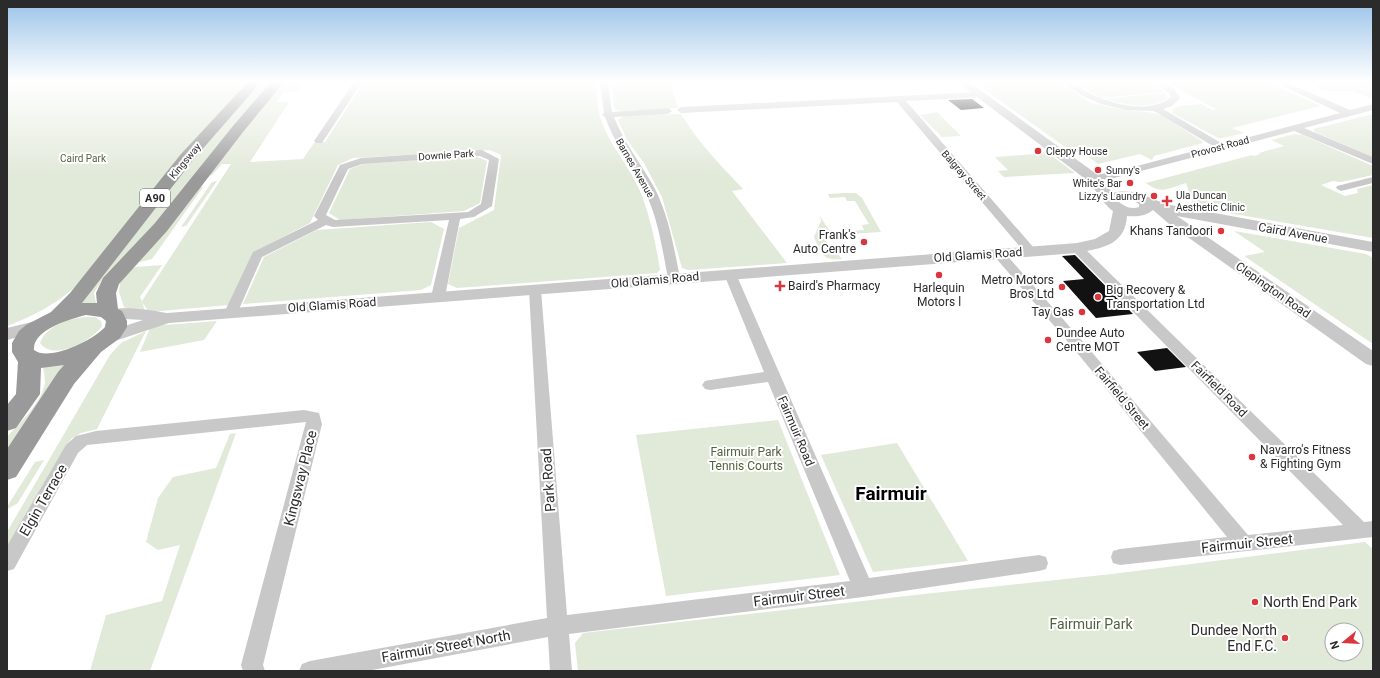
<svg xmlns="http://www.w3.org/2000/svg" width="1380" height="678" viewBox="0 0 1380 678" font-family="Roboto,sans-serif">
<style>
.green{fill:#e1e9d9;fill-rule:evenodd}
.building{fill:#121212}
.lines{fill:none;stroke-linecap:round;stroke-linejoin:round}
.minor{fill:#c8c8c8;fill-rule:evenodd}
.tertiary{fill:#c8c8c8;fill-rule:evenodd}
.trunk{fill:#9a9a9a;fill-rule:evenodd}
.poi-dot{fill:#da363e;stroke:#fff;stroke-width:1.5}
.labels{text-anchor:middle;dominant-baseline:central;stroke-width:4;stroke-linejoin:round;paint-order:stroke}
.far-street-label{font-size:10px;fill:#2b2b2b;stroke:#fff}
.far-poi-label{font-size:10px;fill:#2b2b2b;stroke:#fff;text-anchor:start}
.far-park-label{font-size:10px;fill:#4e643c;stroke:#fff}
.shield{fill:#fff;stroke:#6b6b6b;stroke-width:1}
.shield-label{font-size:11px;font-weight:bold;fill:#2b2b2b}
.poi-label{font-size:12px;fill:#2b2b2b;stroke:#fff;text-anchor:end}
.street-label{font-size:12px;fill:#2b2b2b;stroke:#fff}
.park-label{font-size:12px;fill:#4e643c;stroke:#fff}
.near-street-label{font-size:14px;fill:#2b2b2b;stroke:#fff}
.near-poi-label{font-size:14px;fill:#2b2b2b;stroke:#fff;text-anchor:start}
.near-park-label{font-size:14px;fill:#4e643c;stroke:#fff}
.near-district-label{font-size:19px;font-weight:bold;fill:#000;stroke:#fff}
</style>
<rect width="100%" height="100%" fill="#fff"/>
<g class="green">
<path d="M7,82H250L76,286C56,305 32,316 7,326Z"/>
<path d="M259,82H274L154,228L102,280L94,293L96,303L76,306L164,193Z"/>
<path d="M283,82H305L297,92H284L276,102H289L250,162L303,159L314,143L325,142L364,82H597C593,135 625,153 642,196C651,220 656,245 660,270L657,273L457,288L448,284L459,228L494,210L501,155L490,150L353,158L338,165L310,223L254,252L229,305L149,312L142,302L146,313L132,312L124,307L119,292L120,282L130,269L136,267L162,265L140,297L142,301L231,164H222L212,175L207,176Z"/>
<path d="M612,82H670L678,108L621,111L614,109Z"/>
<path d="M974,82H1059L1091,103L1125,110L1148,112L1161,115L1202,141L1203,143L1154,156L1152,160L1140,154L1098,164L1080,151L1072,152Z"/>
<path d="M1074,82H1150L1165,92L1101,98Z"/>
<path d="M1165,82H1268L1321,106L1232,128L1244,133L1223,138H1218L1172,113L1173,109L1180,106L1201,104L1213,110L1216,109Z"/>
<path d="M1309,82H1373V99L1352,91H1324Z"/>
<path d="M1166,93L1167,98C1151,111 1122,104 1104,99Z"/>
<path d="M937,112L961,136L942,137L920,115Z"/>
<path d="M678,114H681C698,142 720,165 743,189L732,191L787,263L688,270L682,268L662,197L644,163L627,140L618,120L624,116Z"/>
<path d="M1373,114V157L1315,132L1313,129Z"/>
<path d="M1294,134L1303,135L1373,166V175L1341,182L1333,181L1321,185L1345,196L1358,193L1357,189L1373,185V238L1194,207L1186,183C1168,188 1162,195 1146,183L1252,155L1254,156L1260,154L1259,153L1284,146L1271,140Z"/>
<path d="M1048,153L1075,173L1004,177L998,171L1008,170L995,157Z"/>
<path d="M475,156L487,161L480,203L464,211L340,220L329,213L350,169L363,164Z"/>
<path d="M217,181L186,226L181,227L212,182Z"/>
<path d="M200,186L203,187L152,259L140,262L138,260Z"/>
<path d="M846,193H856L862,198L881,232L821,236L842,259C822,261 821,253 814,237L821,221L820,216L830,232L864,230L862,225L869,224L855,201H847L845,197L830,198L828,194Z"/>
<path d="M431,222L444,229L431,285L421,290L243,304L264,257L317,230Z"/>
<path d="M1234,231L1366,254L1373,258V344L1244,256L1265,252Z"/>
<path d="M85,317H95L101,321L102,326C92,341 53,362 40,343C47,325 68,319 85,317Z"/>
<path d="M217,321L204,340L140,352L151,326Z"/>
<path d="M146,331L97,429L81,433L71,439L7,549V532L110,355L121,343Z"/>
<path d="M70,363L7,455V437C21,421 41,404 45,383C45,378 44,372 43,367Z"/>
<path d="M778,420L840,575L666,596L636,435Z"/>
<path d="M236,433L150,671H90L106,615L162,601L180,545L158,550L146,542L158,498L173,477L216,468L230,434Z"/>
<path d="M897,443L968,561L873,572L821,455Z"/>
<path d="M44,460L17,504L7,509V507L35,462Z"/>
<path d="M1365,542L1373,549V671H578L575,643L583,633L924,594L1112,574ZM1332,630H1356V654H1332Z"/>
</g>
<g class="building">
<path d="M972,99L984,108L961,110L948,100Z"/>
<path d="M1075,255L1133,314L1096,318L1063,281L1084,279L1062,256Z"/>
<path d="M1167,348L1186,367L1155,371L1137,352Z"/>
</g>
<g class="lines">
<g class="minor">
<path d="M354,82H362L322,143H316L314,141Z"/>
<path d="M600,82H608L612,112L668,108L672,111L668,114L614,117C624,143 642,165 655,189C669,217 674,248 680,278L678,281H670L668,278C662,248 658,217 644,190C632,165 614,143 605,117L602,115L604,113Z"/>
<path d="M1062,82C1077,82 1081,89 1093,95C1115,105 1151,114 1171,97L1169,93L1154,82C1166,82 1175,87 1180,98L1172,106L1163,109L1223,144L1340,113L1274,82H1285L1350,110L1373,104V110L1304,128L1373,157V164L1294,131L1114,178L1093,181L1089,180L1088,178L1089,176L1114,172L1213,146L1154,111L1126,110L1101,104L1081,95Z"/>
<path d="M979,92L982,93L983,95L982,97L906,101L1034,248L1036,251L1034,254H1026L897,102L681,113L677,110L681,107Z"/>
<path d="M482,150L499,159L492,206L474,217L460,219L445,297L443,300H433L431,297L449,220L333,227L326,225L262,257L236,316L231,317L226,316L224,313L253,252L318,220L314,216L340,165L361,158ZM480,156L489,160L481,204L468,212L335,220L326,215L348,169L362,164Z"/>
<path d="M1373,177V183L1341,191L1336,188L1337,186Z"/>
<path d="M1077,244L1081,245L1364,522L1373,521V537L1120,565L1113,563L1111,557L1113,551L1120,549L1227,537L1074,349L995,257L993,254L995,251H1003L1084,343L1248,535L1343,525L1073,251L1071,248L1073,245Z"/>
<path d="M730,270L734,271L736,274L869,578L1039,555L1046,557L1048,563L1046,569L1039,571L863,597L569,634L572,671H550L548,637L367,671H299L302,664L310,661L547,618L529,290L530,287H540L541,290L567,615L850,581L768,382L710,390L705,389L702,385L705,381L710,380L764,372L724,274L726,271Z"/>
<path d="M304,410L319,413L322,424L263,665L265,671H243L241,665L306,422L87,445L78,453L14,569L7,571V546L66,445L76,436L96,431Z"/>
</g>
<g class="tertiary">
<path d="M957,82H969L1098,175L1113,193C1131,188 1149,197 1165,204L1373,242V252L1177,216L1373,351V366L1366,364L1168,223L1153,210C1146,216 1137,217 1127,216C1125,246 1101,248 1077,253L169,323L106,344L100,342L97,338L100,334L143,320L108,318L105,314L108,310C126,306 149,310 167,313L1077,243L1095,239L1109,231L1113,211C1105,206 1096,190 1088,181ZM1121,199L1132,200L1139,204V207C1131,210 1123,206 1117,200Z"/>
<path d="M40,320L46,322L49,326L46,330L7,340V328Z"/>
</g>
<path class="trunk" d="M248,82H261L193,160L82,303H97L96,293L103,278L155,223L233,126L271,82H284L243,132L167,231L119,284L116,293L118,309L122,311L127,321V327L120,338L101,352L74,384L16,477L7,480V449L58,372L64,365L41,368L40,394L16,428L7,431V405L16,394L18,362L12,352V343L19,331L26,325L51,312L70,293L181,154ZM86,315L101,317L106,321L105,327C94,340 49,362 34,350C32,330 70,319 86,315Z"/>
</g>
<linearGradient id="sky" x2="0" y2="1"><stop stop-color="#9ac3e8"/><stop offset="0.46" stop-color="#fff"/><stop offset="1" stop-color="#fff" stop-opacity="0"/></linearGradient>
<rect width="1380" height="177" fill="url(#sky)"/>
<g class="poi-dot">
<circle cx="1038" cy="151" r="4"/>
<circle cx="1098" cy="170" r="4"/>
<circle cx="1130" cy="183" r="4"/>
<circle cx="1154" cy="196" r="4"/>
<path d="M1165 195h4v4h4v4h-4v4h-4v-4h-4v-4h4z"/>
<circle cx="1221" cy="231" r="4"/>
<circle cx="864" cy="242" r="4"/>
<circle cx="939" cy="275" r="4"/>
<path d="M778 280h4v4h4v4h-4v4h-4v-4h-4v-4h4z"/>
<circle cx="1062" cy="287" r="4"/>
<circle cx="1098" cy="297" r="4"/>
<circle cx="1082" cy="312" r="4"/>
<circle cx="1048" cy="340" r="4"/>
<circle cx="1252" cy="457" r="4"/>
<circle cx="1255" cy="602" r="4"/>
<circle cx="1285" cy="638" r="4"/>
</g>
<g class="labels">
<g class="far-street-label">
<text transform="translate(1220 147) rotate(-15)">Provost Road</text>
<text transform="translate(446 155) rotate(-4)">Downie Park</text>
<text transform="translate(185 161) rotate(-50)">Kingsway</text>
<text transform="translate(635 168) rotate(60)">Barnes Avenue</text>
<text transform="translate(964 175) rotate(49)">Balgray Street</text>
</g>
<g class="far-poi-label">
<text x="1046" y="151">Cleppy House</text>
<text x="1106" y="170">Sunny's</text>
<text x="1122" y="183" text-anchor="end">White's Bar</text>
<text x="1176" y="195">Ula Duncan<tspan x="1176" dy="12">Aesthetic Clinic</tspan></text>
<text x="1146" y="196" text-anchor="end">Lizzy's Laundry</text>
</g>
<g class="far-park-label">
<text x="83" y="158">Caird Park</text>
</g>
<rect class="shield" x="140" y="189" width="30" height="18" rx="3"/>
<g class="shield-label">
<text x="155" y="198">A90</text>
</g>
<g class="poi-label">
<text x="1213" y="231">Khans Tandoori</text>
<text x="856" y="235">Frank's<tspan x="856" dy="14">Auto Centre</tspan></text>
<text x="1054" y="280">Metro Motors<tspan x="1054" dy="14">Bros Ltd</tspan></text>
<text x="788" y="286" text-anchor="start">Baird's Pharmacy</text>
<text x="939" y="288" text-anchor="middle">Harlequin<tspan x="939" dy="14">Motors l</tspan></text>
<text x="1106" y="290" text-anchor="start">Big Recovery &amp;<tspan x="1106" dy="14">Transportation Ltd</tspan></text>
<text x="1074" y="312">Tay Gas</text>
<text x="1056" y="333" text-anchor="start">Dundee Auto<tspan x="1056" dy="14">Centre MOT</tspan></text>
<text x="1260" y="450" text-anchor="start">Navarro's Fitness<tspan x="1260" dy="14">&amp; Fighting Gym</tspan></text>
</g>
<g class="street-label">
<text transform="translate(1293 233) rotate(10)">Caird Avenue</text>
<text transform="translate(978 255) rotate(-4)">Old Glamis Road</text>
<text transform="translate(655 280) rotate(-5)">Old Glamis Road</text>
<text transform="translate(1273 290) rotate(35)">Clepington Road</text>
<text transform="translate(332 305) rotate(-4)">Old Glamis Road</text>
<text transform="translate(1219 389) rotate(45)">Fairfield Road</text>
<text transform="translate(1122 398) rotate(50)">Fairfield Street</text>
<text transform="translate(796 431) rotate(67)">Fairmuir Road</text>
</g>
<g class="park-label">
<text x="746" y="452">Fairmuir Park<tspan x="746" dy="14">Tennis Courts</tspan></text>
</g>
<g class="near-street-label">
<text transform="translate(300 478) rotate(-76)">Kingsway Place</text>
<text transform="translate(548 480) rotate(-94)">Park Road</text>
<text transform="translate(43 500) rotate(-60)">Elgin Terrace</text>
<text transform="translate(1247 543) rotate(-6)">Fairmuir Street</text>
<text transform="translate(799 596) rotate(-7)">Fairmuir Street</text>
<text transform="translate(446 646) rotate(-10)">Fairmuir Street North</text>
</g>
<g class="near-poi-label">
<text x="1263" y="602">North End Park</text>
<text x="1277" y="630" text-anchor="end">Dundee North<tspan x="1277" dy="16">End F.C.</tspan></text>
</g>
<g class="near-park-label">
<text x="1091" y="624">Fairmuir Park</text>
</g>
<g class="near-district-label">
<text x="891" y="493">Fairmuir</text>
</g>
</g>
<rect width="1380" height="678" fill="none" stroke="#2b2b2b" stroke-width="16"/>
<g transform="translate(1344 642) rotate(252)"><circle r="19" fill="#ffffff" stroke="#aaaaaa"/>
<path d="M0-3L7 15L0 10L-7 15Z" fill="#da363e"/>
<text y="-6" font-size="11" font-weight="bold" text-anchor="middle" fill="#2b2b2b">N</text>
</g>
</svg>
